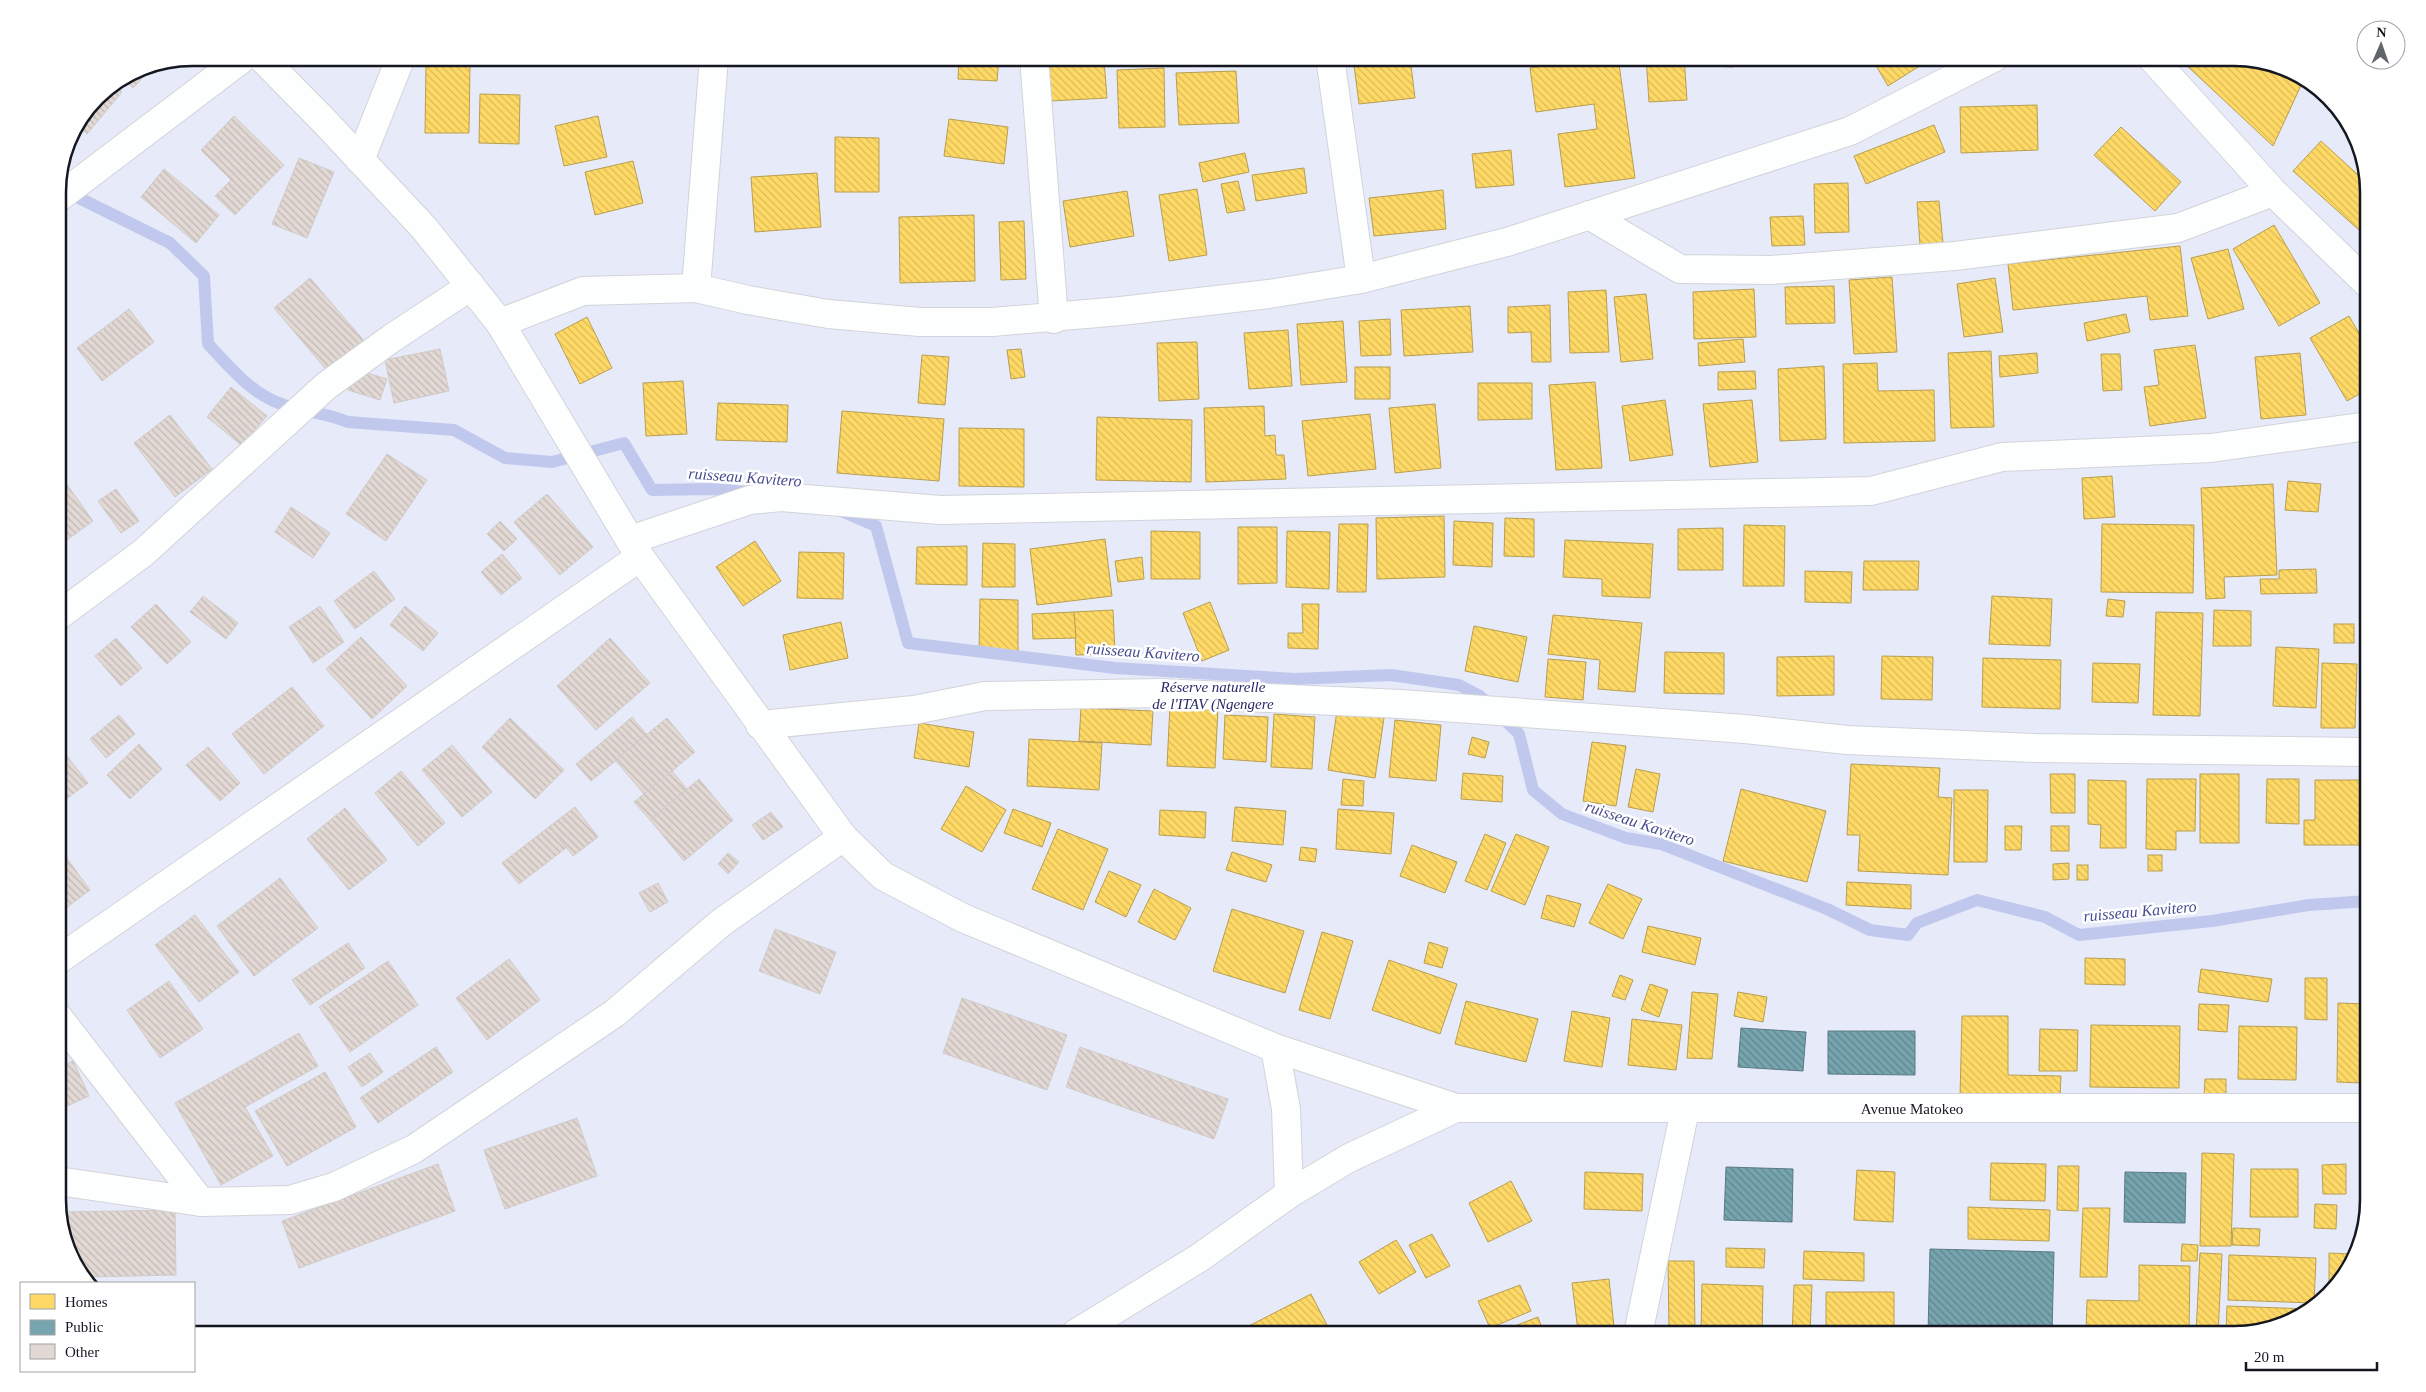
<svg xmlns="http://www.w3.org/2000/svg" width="2426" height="1392" viewBox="0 0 2426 1392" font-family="'Times New Roman',serif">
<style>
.park{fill:#e7ebf9}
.homes{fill:url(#homes-back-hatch);stroke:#b89e51}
.public{fill:url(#public-back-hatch);stroke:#597a84}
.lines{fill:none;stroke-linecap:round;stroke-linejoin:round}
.stream{stroke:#c1c8ee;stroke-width:12}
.building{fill:url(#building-back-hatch);stroke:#d0cbc9}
.minor-casing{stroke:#d2d3da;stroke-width:30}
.minor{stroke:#fdfefe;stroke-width:28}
.labels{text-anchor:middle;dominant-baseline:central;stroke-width:5;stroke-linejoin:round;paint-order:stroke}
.park-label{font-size:15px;font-style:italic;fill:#262967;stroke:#fff}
.street-label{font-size:15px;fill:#141620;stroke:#fff}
.water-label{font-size:16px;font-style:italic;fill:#464d8f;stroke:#fff}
.rim{fill:none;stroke:#141620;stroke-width:2.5}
</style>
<defs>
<pattern id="homes-back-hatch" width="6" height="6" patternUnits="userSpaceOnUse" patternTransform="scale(1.25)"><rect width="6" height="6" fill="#ffd966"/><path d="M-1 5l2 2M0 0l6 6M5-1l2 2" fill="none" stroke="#daba58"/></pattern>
<pattern id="public-back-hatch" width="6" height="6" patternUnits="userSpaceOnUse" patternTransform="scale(1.25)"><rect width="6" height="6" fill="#76a5af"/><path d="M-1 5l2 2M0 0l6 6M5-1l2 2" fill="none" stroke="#60858e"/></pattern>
<pattern id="building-back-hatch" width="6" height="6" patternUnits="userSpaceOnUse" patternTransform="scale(1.25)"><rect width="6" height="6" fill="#e2d8d4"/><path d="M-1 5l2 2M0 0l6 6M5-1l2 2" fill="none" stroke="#c1b9b6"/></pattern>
</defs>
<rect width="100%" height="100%" fill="#f4f5f8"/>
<path class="park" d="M192,57H2234L2301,75L2350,125L2368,184V1200L2351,1267L2301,1316L2234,1334H194V1283H92L76,1267L58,1208V184L71,133L97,97L141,68Z"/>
<g class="homes">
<path d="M959,57H999L997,81L958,79Z"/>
<path d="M1353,57H1410L1415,98L1359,104Z"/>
<path d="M1607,57H1618L1635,178L1565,187L1558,134L1597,129L1594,104L1536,112L1530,68Z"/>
<path d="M1646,57H1684L1687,100L1649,102Z"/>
<path d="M1692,57H1734L1733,67L1692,65Z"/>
<path d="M1871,57H1924L1926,62L1888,86Z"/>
<path d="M2189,57H2234L2277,69L2304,79L2273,146L2184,63Z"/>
<path d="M1104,60L1107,98L1050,101L1047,64Z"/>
<path d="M426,64L470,65L469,133H425Z"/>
<path d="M1164,68L1165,127L1119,128L1117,70Z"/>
<path d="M1236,71L1239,123L1179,125L1176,73Z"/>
<path d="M480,94L520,95L519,144L479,143Z"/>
<path d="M2037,105L2038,150L1961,153L1960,107Z"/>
<path d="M598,116L607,157L564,166L555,126Z"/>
<path d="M949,119L1008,127L1004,164L944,156Z"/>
<path d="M1934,125L1945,152L1866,184L1854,156Z"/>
<path d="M2121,127L2181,182L2155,211L2094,155Z"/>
<path d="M835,137L879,138V192H835Z"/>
<path d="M2321,141L2368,184V220L2359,230L2293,171Z"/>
<path d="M1511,150L1514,185L1476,188L1472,154Z"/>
<path d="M1245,153L1249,172L1203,182L1199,163Z"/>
<path d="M633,161L643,203L595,215L585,172Z"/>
<path d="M1304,168L1307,193L1256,201L1252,175Z"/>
<path d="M817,173L821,227L755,232L751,177Z"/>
<path d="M1238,181L1245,210L1227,213L1221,184Z"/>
<path d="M1848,183L1849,232L1815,233L1814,184Z"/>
<path d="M1197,189L1207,255L1169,261L1159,195Z"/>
<path d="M1443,190L1446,229L1374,236L1369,198Z"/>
<path d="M1127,191L1134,236L1070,247L1063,201Z"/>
<path d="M1939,201L1943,243L1920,245L1917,202Z"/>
<path d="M974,215L975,281L900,283L899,217Z"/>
<path d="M1803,216L1805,245L1772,246L1770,217Z"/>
<path d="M1024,221L1026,279L1001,280L999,222Z"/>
<path d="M2274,225L2320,303L2279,326L2233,249Z"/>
<path d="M2180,246L2188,316L2150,320L2147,296L2013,310L2008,264Z"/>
<path d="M2228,249L2244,309L2208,319L2191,258Z"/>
<path d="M1892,277L1897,352L1854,354L1849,280Z"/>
<path d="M1995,278L2003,332L1964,337L1957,284Z"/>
<path d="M1834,286L1835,323L1786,324L1785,287Z"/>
<path d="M1754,289L1756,337L1694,339L1693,292Z"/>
<path d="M1606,290L1609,352L1570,353L1568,292Z"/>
<path d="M1646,294L1653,359L1621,362L1614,297Z"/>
<path d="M1550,305L1551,362H1532L1531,332L1508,333V307Z"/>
<path d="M1470,306L1473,352L1404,356L1401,310Z"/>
<path d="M2126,314L2130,332L2087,341L2084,323Z"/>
<path d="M2349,316L2368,349V389L2347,401L2310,338Z"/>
<path d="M587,317L612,368L580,384L555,334Z"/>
<path d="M1390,319L1391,355L1361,356L1359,321Z"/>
<path d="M1343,321L1347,382L1301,385L1297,324Z"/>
<path d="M1288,330L1292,386L1249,389L1244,333Z"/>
<path d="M1743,339L1745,362L1699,366L1698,343Z"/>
<path d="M1197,342L1199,399L1159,401L1157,343Z"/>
<path d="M2195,345L2206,418L2150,426L2144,387L2159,385L2154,350Z"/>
<path d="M1021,349L1025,377L1011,379L1007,350Z"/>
<path d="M1991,351L1994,427L1951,428L1948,353Z"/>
<path d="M2037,353L2038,373L2000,377L1999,356Z"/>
<path d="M2300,353L2306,415L2261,419L2255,357Z"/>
<path d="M2101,354H2120L2122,390L2103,391Z"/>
<path d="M922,355L949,357L945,405L918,403Z"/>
<path d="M1877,363L1878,391L1934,390L1935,441L1844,443L1843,364Z"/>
<path d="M1824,366L1826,439L1780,441L1778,369Z"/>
<rect x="1355" y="367" width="35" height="32"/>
<path d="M1755,371L1756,389L1718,390V372Z"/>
<path d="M683,381L687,434L646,436L643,383Z"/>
<path d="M1595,382L1602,468L1556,470L1549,385Z"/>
<path d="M1478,383H1532V419L1478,420Z"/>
<path d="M1665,400L1673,455L1630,461L1622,406Z"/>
<path d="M1752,400L1758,462L1710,467L1703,404Z"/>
<path d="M718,403L788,405L787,442L716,440Z"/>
<path d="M1435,404L1441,468L1395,473L1389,408Z"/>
<path d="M1264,406L1265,436L1275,435L1276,455H1284L1286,479L1206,482L1204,408Z"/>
<path d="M842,411L944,419L939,481L837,473Z"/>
<path d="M1370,414L1376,469L1308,476L1302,421Z"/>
<path d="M1097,417L1192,420L1191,482L1096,480Z"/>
<path d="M959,428L1024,429V487L959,486Z"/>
<path d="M2112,476L2115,517L2084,519L2082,478Z"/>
<path d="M2288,481L2321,484L2318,512L2285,510Z"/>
<path d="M2273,484L2277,575L2224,577L2225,598L2206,599L2201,488Z"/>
<path d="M1444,516L1445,577L1377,579L1376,518Z"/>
<path d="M1505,518L1534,519V557L1504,556Z"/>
<path d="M1454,521L1493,523L1492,567L1453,565Z"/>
<path d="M1339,524H1368L1366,592H1337Z"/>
<path d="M2102,524L2194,525L2193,593L2101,592Z"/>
<path d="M1744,525L1785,526L1784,586H1743Z"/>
<path d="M1238,527H1277V583L1238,584Z"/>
<path d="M1723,528V570H1678V529Z"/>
<path d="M1151,531L1200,532V579H1151Z"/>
<path d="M1287,531L1330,532L1329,589L1286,587Z"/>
<path d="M1105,539L1112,596L1037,605L1030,549Z"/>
<path d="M1565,540L1653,544L1650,598L1602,596V579L1563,577Z"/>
<path d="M755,541L781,581L743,606L716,567Z"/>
<path d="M983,543L1015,544V587H982Z"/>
<path d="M967,546V585L916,584L917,547Z"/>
<path d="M799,552L844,553L843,599L797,598Z"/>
<path d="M1142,557L1144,579L1118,582L1115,561Z"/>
<path d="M1864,561H1919L1918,590H1863Z"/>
<path d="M2316,569L2317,593L2261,594L2260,579H2279V570Z"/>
<path d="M1805,571L1852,572L1851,603L1805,602Z"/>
<path d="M1992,596L2052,599L2050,646L1989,644Z"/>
<path d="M980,599L1018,600V653H979Z"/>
<path d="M2108,599L2125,601L2123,617L2106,616Z"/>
<path d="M1210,602L1229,650L1202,661L1183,613Z"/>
<path d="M1302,604H1319L1318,649L1288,648V633H1303Z"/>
<path d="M1113,610L1115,654L1076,655L1074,612Z"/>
<path d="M2214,610L2251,611V646H2213Z"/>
<path d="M1074,612L1076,638L1033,639L1032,614Z"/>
<path d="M2156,612L2203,613L2200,716L2153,715Z"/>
<path d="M1553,615L1642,623L1635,692L1598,689L1600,660L1548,654Z"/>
<path d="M841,622L848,658L790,670L783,635Z"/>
<rect x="2334" y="624" width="20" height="19"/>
<path d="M1474,626L1527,637L1518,682L1465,671Z"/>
<path d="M2276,647L2319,649L2316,708L2273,706Z"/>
<path d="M1665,652L1724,653V694L1664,693Z"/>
<path d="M1834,656V695L1777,696V657Z"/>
<path d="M1882,656L1933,657L1932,700L1881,699Z"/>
<path d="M1983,658L2061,660L2060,709L1982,707Z"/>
<path d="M1548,659L1586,662L1583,700L1545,697Z"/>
<path d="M2093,663L2140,664L2138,703L2092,702Z"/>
<path d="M2322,663L2357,664L2355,728H2321Z"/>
<path d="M2367,672H2368V711L2365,710Z"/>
<path d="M1170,705L1218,708L1215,768L1167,766Z"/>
<path d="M1081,708L1153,711L1151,745L1079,741Z"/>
<path d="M1337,711L1384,718L1375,778L1328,770Z"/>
<path d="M1274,714L1315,717L1312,769L1271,767Z"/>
<path d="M1225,715L1268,717L1266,762L1223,759Z"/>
<path d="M1395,720L1441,725L1436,781L1389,777Z"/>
<path d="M919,723L974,732L969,767L914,758Z"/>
<path d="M1472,737L1489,742L1485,758L1468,754Z"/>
<path d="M1029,739L1102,743L1099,790L1027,786Z"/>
<path d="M1592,742L1626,746L1616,806L1583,801Z"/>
<path d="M1851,764L1940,768L1938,797L1952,798L1948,875L1858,871L1860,835H1847Z"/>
<path d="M1636,769L1660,774L1653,812L1628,807Z"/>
<path d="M1463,773L1503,776L1502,802L1461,799Z"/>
<path d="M2050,774H2075V813H2051Z"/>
<rect x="2200" y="774" width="39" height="69"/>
<path d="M1343,779L1364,781L1363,806L1341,805Z"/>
<path d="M2147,779H2196L2195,831H2176V850L2146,849Z"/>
<path d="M2267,779H2299V824L2266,823Z"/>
<path d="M2088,780L2126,781V848H2100L2101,825L2088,824Z"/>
<path d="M2315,780H2366V845H2304V820H2315Z"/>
<path d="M966,786L1006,810L982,852L941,829Z"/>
<path d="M1741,789L1826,811L1807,882L1723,861Z"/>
<path d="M1954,790H1988L1987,862H1954Z"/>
<path d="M1235,807L1286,811L1283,845L1232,841Z"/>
<path d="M1013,809L1051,823L1042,847L1004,833Z"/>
<path d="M1338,809L1394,813L1391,854L1336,849Z"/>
<path d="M1160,810L1206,812L1205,838L1159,835Z"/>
<path d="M2005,826H2022L2021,850H2005Z"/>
<rect x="2051" y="826" width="18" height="25"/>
<path d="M1058,829L1108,849L1083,910L1032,889Z"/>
<path d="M1485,834L1506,843L1487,890L1465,881Z"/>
<path d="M1516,834L1549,847L1525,905L1491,891Z"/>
<path d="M1412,845L1457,862L1445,893L1400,876Z"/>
<path d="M1301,847L1317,849L1315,862L1299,860Z"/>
<path d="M1232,852L1272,865L1266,882L1226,870Z"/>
<rect x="2148" y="855" width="14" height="16"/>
<path d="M2069,863V879L2053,880V864Z"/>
<rect x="2077" y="865" width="11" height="15"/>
<path d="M1109,871L1141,885L1126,917L1095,902Z"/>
<path d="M1847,882L1911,885V909L1846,905Z"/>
<path d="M1608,884L1642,899L1623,939L1589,923Z"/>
<path d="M1154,889L1191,908L1175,940L1138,922Z"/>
<path d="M1547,895L1581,904L1574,927L1541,918Z"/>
<path d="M1232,909L1304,931L1285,993L1213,971Z"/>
<path d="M1648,926L1701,938L1695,965L1642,952Z"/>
<path d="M1322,932L1353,941L1330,1019L1299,1010Z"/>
<path d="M1429,942L1448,948L1442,968L1424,963Z"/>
<path d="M2085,958L2125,959V985L2085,984Z"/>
<path d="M1389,960L1457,984L1440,1034L1372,1010Z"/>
<path d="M2201,969L2272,979L2268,1002L2198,992Z"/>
<path d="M1620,975L1633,980L1625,1000L1612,996Z"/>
<path d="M2305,978H2327V1020L2305,1019Z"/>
<path d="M1650,984L1668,990L1659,1017L1641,1010Z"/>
<path d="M1692,992L1718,994L1712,1059L1687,1058Z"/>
<path d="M1738,992L1767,997L1763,1022L1734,1016Z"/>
<path d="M1466,1001L1538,1019L1526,1062L1455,1044Z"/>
<path d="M2338,1003L2368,1004V1071H2363V1083L2337,1082Z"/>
<path d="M2199,1004L2229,1005L2227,1032L2198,1030Z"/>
<path d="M1572,1011L1610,1018L1602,1067L1564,1061Z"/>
<path d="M1962,1016H2008V1075L2061,1076L2060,1098L1960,1097Z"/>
<path d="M1632,1019L1682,1025L1676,1070L1628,1065Z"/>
<path d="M2091,1025L2180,1026L2179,1088L2090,1087Z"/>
<path d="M2239,1026L2297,1027L2296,1080L2238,1079Z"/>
<path d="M2040,1029L2078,1030L2077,1071H2039Z"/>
<path d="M2205,1079H2226V1097H2204Z"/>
<path d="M2202,1153L2234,1154L2231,1246H2200Z"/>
<rect x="2363" y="1155" width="5" height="22"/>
<path d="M1991,1163L2046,1164L2045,1201L1990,1200Z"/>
<path d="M2346,1164V1194H2323L2322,1165Z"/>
<path d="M2058,1166H2079L2078,1211L2057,1210Z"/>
<path d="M2251,1169H2298V1217H2250Z"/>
<path d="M1857,1170L1895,1172L1893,1222L1854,1220Z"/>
<path d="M1585,1172L1643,1174L1642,1211L1584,1209Z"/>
<path d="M1511,1181L1532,1221L1488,1242L1469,1203Z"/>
<path d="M2315,1204L2337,1205L2336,1229L2314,1228Z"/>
<path d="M1968,1207L2050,1210L2049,1241L1968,1239Z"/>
<path d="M2083,1208H2110L2107,1277H2080Z"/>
<path d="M2233,1228L2260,1229L2259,1246L2232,1245Z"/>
<path d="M1432,1234L1450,1266L1426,1278L1409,1245Z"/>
<path d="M1396,1240L1416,1272L1379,1294L1359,1262Z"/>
<path d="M2182,1244L2198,1245L2197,1261H2181Z"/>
<path d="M1726,1248L1765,1249L1764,1268L1726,1267Z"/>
<path d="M1804,1251L1864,1253V1281L1803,1279Z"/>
<path d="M2200,1253L2222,1254L2218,1334H2196Z"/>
<path d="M2329,1253L2352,1254V1261L2351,1267L2329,1289Z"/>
<path d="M2229,1255L2316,1258L2314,1303L2228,1300Z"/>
<path d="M1668,1261H1694L1695,1332L1669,1333Z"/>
<path d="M2139,1265L2190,1266L2189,1334H2086L2087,1300L2139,1301Z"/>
<path d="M1609,1279L1614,1327L1578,1331L1572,1283Z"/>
<path d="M1702,1284L1763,1286L1762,1334L1701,1333Z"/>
<path d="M1520,1285L1531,1311L1490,1328L1478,1301Z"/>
<path d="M1794,1285H1812L1810,1334H1792Z"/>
<path d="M1826,1292H1894V1333L1826,1332Z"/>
<path d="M1311,1294L1328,1327L1315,1334H1248L1245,1328Z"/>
<path d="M2227,1306L2308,1309L2301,1316L2234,1334H2226Z"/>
<path d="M1538,1317L1544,1334H1494Z"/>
</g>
<g class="public">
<path d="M1741,1028L1806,1032L1803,1071L1738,1067Z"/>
<path d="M1828,1031H1915V1075L1828,1074Z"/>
<path d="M1726,1167L1793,1169L1792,1222L1724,1220Z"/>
<path d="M2125,1172L2186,1173L2185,1223L2124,1222Z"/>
<path d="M1930,1249L2054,1252L2052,1334H1928Z"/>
</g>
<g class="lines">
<g class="stream">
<path d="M59,178L73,195L170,243L204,276L208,344C231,368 252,395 284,405C305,412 327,413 348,422L454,430L505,458L552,462L624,443L652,490L710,489L749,492"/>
<path d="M839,510L876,526L908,643L1115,668L1295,679L1391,675L1459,685L1480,696L1519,734L1533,790L1562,814L1626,838L1661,844L1827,909L1870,930L1908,935L1917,923L1977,900L2045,917L2079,935L2212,921L2309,905L2368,901"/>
</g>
</g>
<g class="building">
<path d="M155,65L133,88L124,79L141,68Z"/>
<path d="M114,86L122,92L87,134L77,125L97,97Z"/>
<path d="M234,116L284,165L235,215L215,196L231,180L201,150Z"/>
<path d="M299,158L334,172L307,238L272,224Z"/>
<path d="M164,169L219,215L196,243L141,197Z"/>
<path d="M310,278L366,343L330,374L274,308Z"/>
<path d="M129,309L154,342L102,381L77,348Z"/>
<path d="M440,349L449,391L394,403L385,360Z"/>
<path d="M354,369L387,379L380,400L348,390Z"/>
<path d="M231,387L267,416L241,445L207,417Z"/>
<path d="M170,415L212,469L175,497L134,443Z"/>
<path d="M387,454L427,480L386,541L346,514Z"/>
<path d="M58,472L93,521L60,545L58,542Z"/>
<path d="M116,489L139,521L121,533L98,501Z"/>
<path d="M547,494L593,547L560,575L514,522Z"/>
<path d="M291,507L330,533L313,558L275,532Z"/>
<path d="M500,521L517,539L504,551L487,534Z"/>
<path d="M502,554L522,578L501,595L481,572Z"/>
<path d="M374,571L395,599L355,629L334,601Z"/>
<path d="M203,596L238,623L226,639L190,612Z"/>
<path d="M156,604L191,642L167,664L131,627Z"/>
<path d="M320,606L344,642L313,663L289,627Z"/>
<path d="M405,606L438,633L423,651L390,625Z"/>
<path d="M361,637L407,686L372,719L326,669Z"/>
<path d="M116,638L142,668L121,686L95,656Z"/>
<path d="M610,638L650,683L596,730L557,686Z"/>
<path d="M292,687L324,726L264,774L232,734Z"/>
<path d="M119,715L135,734L106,758L90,739Z"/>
<path d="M632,717L647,735L591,781L576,764Z"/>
<path d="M510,718L564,770L535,799L482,747Z"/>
<path d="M667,718L695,752L644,794L615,760Z"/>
<path d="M139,744L162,769L130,799L107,775Z"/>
<path d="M452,745L492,792L462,817L422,770Z"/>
<path d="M208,747L240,783L220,801L186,765Z"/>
<path d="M63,751L88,783L58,805V755Z"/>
<path d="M401,771L445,823L418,846L375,793Z"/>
<path d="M672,771L687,789L650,820L634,802Z"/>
<path d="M699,779L733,820L684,861L650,820Z"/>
<path d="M575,807L598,837L573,856L550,826Z"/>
<path d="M345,808L387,860L349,890L307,839Z"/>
<path d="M771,812L783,827L763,840L752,825Z"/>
<path d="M550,826L566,848L519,884L502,863Z"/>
<path d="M58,846L90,890L58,914Z"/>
<path d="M728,853L739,862L728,874L718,864Z"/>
<path d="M280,878L318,928L254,976L217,926Z"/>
<path d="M658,883L668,902L650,912L639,893Z"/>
<path d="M195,915L239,972L199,1002L155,945Z"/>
<path d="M775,929L836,952L820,994L759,971Z"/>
<path d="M348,943L365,968L310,1005L292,980Z"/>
<path d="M509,959L540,1000L487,1040L456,998Z"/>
<path d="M388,961L418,1005L350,1052L319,1007Z"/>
<path d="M169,981L203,1029L160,1058L127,1010Z"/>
<path d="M962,998L1067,1035L1047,1090L943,1053Z"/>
<path d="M299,1033L318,1066L245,1107L273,1156L221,1185L175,1103Z"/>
<path d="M436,1047L453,1072L378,1123L360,1098Z"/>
<path d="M1080,1047L1228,1099L1214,1139L1066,1087Z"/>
<path d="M370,1053L383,1072L362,1087L348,1067Z"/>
<path d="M73,1061L89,1096L61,1109L58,1102V1068Z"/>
<path d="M325,1072L356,1127L287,1166L255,1111Z"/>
<path d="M577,1118L597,1176L505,1209L484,1150Z"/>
<path d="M438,1164L455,1211L299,1268L282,1221Z"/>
<path d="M175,1210L176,1275L85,1277L76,1267L62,1223V1212Z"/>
</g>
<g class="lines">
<g class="minor-casing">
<g id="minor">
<path d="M261,57L326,123L424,228L500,323L640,557L843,837L883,876L963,918L1275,1048L1456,1108H2368"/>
<path d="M1034,57L1054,319"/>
<path d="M1330,57L1361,279"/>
<path d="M2151,57L2273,192L2368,284"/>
<path d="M360,160L401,57"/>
<path d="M58,198L244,57"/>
<path d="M1589,215L1680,269L1771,270L1955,256L2178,228L2273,192"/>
<path d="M696,288L714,57"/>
<path d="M500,323L583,291L696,288L748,300L828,314L920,322H992L1121,311L1269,294L1361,279L1507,242L1850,131L1995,57"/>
<path d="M630,540L750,500L781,497L940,510L1871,491L2002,457L2211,448L2368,426"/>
<path d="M58,616L143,553L326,386L392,338L471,286"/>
<path d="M760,725L914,710L985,696L1159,693L1401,704L1745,729L1847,740L2035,748L2368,752"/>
<path d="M58,960L640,557"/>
<path d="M58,1017L201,1202"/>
<path d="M1275,1048L1286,1109L1289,1194"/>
<path d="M58,1181L201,1202L290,1200L334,1187L414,1149L615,1013L722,922L843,837"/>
<path d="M1075,1334L1199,1258L1289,1194L1349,1158L1456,1108"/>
<path d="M1638,1334L1685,1110"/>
</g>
</g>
<use href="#minor" class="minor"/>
</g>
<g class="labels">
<g class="park-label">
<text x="1213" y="687">Réserve naturelle<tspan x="1213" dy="17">de l'ITAV (Ngengere</tspan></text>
</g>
<g class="street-label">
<text x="1912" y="1109">Avenue Matokeo</text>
</g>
<g class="water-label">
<text transform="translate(745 477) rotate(4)">ruisseau Kavitero</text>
<text transform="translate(1143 652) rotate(4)">ruisseau Kavitero</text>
<text transform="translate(1640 823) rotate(18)">ruisseau Kavitero</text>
<text transform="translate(2140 911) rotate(-5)">ruisseau Kavitero</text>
</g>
</g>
<path d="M0 0H2426V1392H0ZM192 66H2234A126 126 0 0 1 2360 192V1200A126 126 0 0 1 2234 1326H192A126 126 0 0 1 66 1200V192A126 126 0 0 1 192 66Z" fill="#fff" fill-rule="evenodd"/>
<path class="rim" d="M192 66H2234A126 126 0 0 1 2360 192V1200A126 126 0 0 1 2234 1326H192A126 126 0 0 1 66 1200V192A126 126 0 0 1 192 66Z"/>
<rect x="20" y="1282" width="175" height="90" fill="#ffffff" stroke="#a1a2a6"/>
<rect x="30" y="1294" width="25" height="15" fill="#ffd966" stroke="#a1a2a6"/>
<text x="65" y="1307" font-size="15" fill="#141620">Homes</text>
<rect x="30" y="1320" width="25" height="15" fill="#76a5af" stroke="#a1a2a6"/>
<text x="65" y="1332" font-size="15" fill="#141620">Public</text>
<rect x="30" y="1344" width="25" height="15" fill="#e2d8d4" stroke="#a1a2a6"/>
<text x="65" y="1357" font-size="15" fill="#141620">Other</text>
<g transform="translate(2381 45) rotate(2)"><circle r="24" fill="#ffffff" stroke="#a1a2a6"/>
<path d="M0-4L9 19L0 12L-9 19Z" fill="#62646c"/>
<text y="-8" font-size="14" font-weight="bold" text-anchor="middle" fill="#141620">N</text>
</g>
<path d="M2246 1362v8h131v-8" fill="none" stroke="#141620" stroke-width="2.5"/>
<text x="2254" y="1362" font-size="15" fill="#141620" stroke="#ffffff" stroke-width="4" paint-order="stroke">20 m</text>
</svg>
